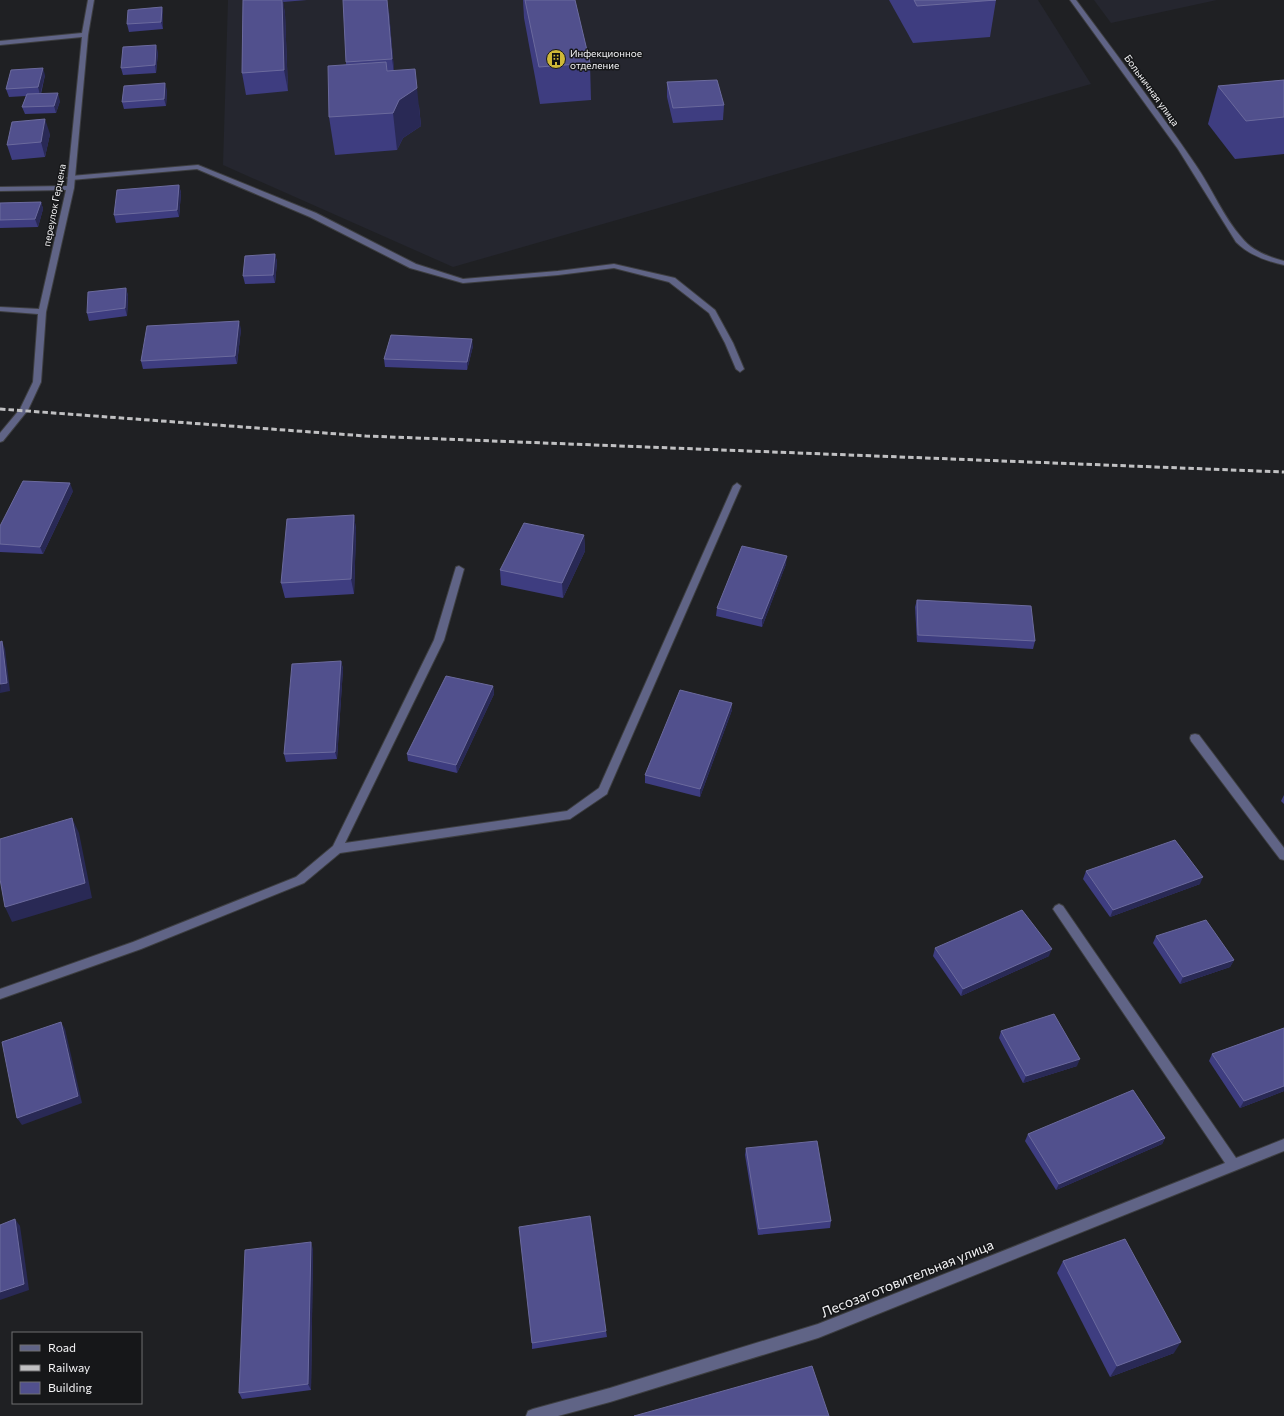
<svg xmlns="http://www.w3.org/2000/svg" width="1284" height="1416" viewBox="0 0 1284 1416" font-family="Commissioner,sans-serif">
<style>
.built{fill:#25262f}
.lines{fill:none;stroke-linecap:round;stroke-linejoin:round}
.service-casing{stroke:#3d3e41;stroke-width:2}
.minor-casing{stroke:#3d3e41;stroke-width:2}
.service{fill:#606486;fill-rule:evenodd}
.minor{fill:#606486;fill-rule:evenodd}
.rail{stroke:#c0c0c2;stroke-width:3;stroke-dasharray:5.5 3;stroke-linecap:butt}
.wall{fill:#3e3d80}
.shaded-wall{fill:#292955}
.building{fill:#51508d;stroke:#6b6a9d}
.labels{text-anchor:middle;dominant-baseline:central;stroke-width:3;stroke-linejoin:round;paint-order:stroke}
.far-poi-label{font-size:10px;fill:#f4f4f6;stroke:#161719;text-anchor:start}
.far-street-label{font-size:10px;fill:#f4f4f6;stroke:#161719}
.near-street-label{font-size:14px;fill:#f4f4f6;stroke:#161719}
</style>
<rect width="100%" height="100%" fill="#1f2023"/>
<g class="built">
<path d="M228,0H1038L1091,84L453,267L223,165Z"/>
<path d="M1094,0H1217L1111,23Z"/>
</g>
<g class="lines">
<g class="service-casing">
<path id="service" d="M198,165L316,213L416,264L463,279L558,271L614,264L675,278L715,310L733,343L744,369L740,372L736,369L725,343L709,313L669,282L614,268L558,275L463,283L410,268L310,217L197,169L71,180L67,178L71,176Z"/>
</g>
<g class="minor-casing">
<g id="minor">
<path d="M88,0H94L88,35L74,188L46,312L41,382L28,410L3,441L0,442V433L20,409L33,382L38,314L0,311V307L39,309L66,190L0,191V187L67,186L82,37L0,45V41L82,33Z"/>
<path d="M1070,0H1076C1116,54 1157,108 1195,164C1212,188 1223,217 1242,238C1252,251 1269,257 1284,261V265C1266,261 1249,255 1236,242L1178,149Z"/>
<path d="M737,483L741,486L608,791L607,794L570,819L340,853L304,883L141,949L0,999V989L133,942L296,877L333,846L434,640L456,567L459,566L464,569L444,640L345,843L567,811L599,788L733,486Z"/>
<path d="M1195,734L1199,735L1284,848V860L1280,859L1191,741L1190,738L1191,735Z"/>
<path d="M1059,904L1063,906L1236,1158L1284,1139V1151L818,1338L610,1402L558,1416H526L528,1411L533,1409L610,1388L818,1324L1225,1163L1055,912L1053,909L1055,906Z"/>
</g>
</g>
<use href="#service" class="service"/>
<use href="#minor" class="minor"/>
<path class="rail" d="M0,409L366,436L1284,472"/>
</g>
<g class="wall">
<path d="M243,0H307L283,2L285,14L288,91L246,95L242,73Z"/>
<path d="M523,0H575L590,63L591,100L540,104L524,18Z"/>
<path d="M889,0H996L990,37L913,43Z"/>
<path d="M162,7L163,15V29L129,32L127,24Z"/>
<path d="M389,12L394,71L419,106L421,126L403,138L397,150L335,155L329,117L346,65V62Z"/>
<path d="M158,52L156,73L123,75L121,68Z"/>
<path d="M45,75L41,94L60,101L56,113L25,114L22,107L26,96L9,97L6,89Z"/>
<path d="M1284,80V154L1235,159L1208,124L1218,86Z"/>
<path d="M667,82L724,105L723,120L673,123L667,97Z"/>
<path d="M167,90L166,106L124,109L122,102Z"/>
<path d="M50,134L45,157L12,160L7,145Z"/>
<path d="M179,185L181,193L179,217L116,223L114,215Z"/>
<path d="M41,202L43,209L38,227L0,228V203Z"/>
<path d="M275,254L277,262L275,283L245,284L243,276Z"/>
<path d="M126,288L128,296L127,316L89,321L87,313Z"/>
<path d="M241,329L237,364L143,369L141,361Z"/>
<path d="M473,346L467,370L385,367L384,359Z"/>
<path d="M73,491L43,554L0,552V526Z"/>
<path d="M354,515L356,530L354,594L285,598L281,583Z"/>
<path d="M584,535L585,551L563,598L501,585L500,570Z"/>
<path d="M786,564L762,627L716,616L717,608Z"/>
<path d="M917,600L1035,641L1033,649L917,642L915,607Z"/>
<path d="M341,661L343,669L337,759L286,762L284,754Z"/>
<path d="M493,686L494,694L457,773L408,761L407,754Z"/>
<path d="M732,703V710L700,797L645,783V775Z"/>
<path d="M1284,795V804L1281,801Z"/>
<path d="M1086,871L1200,884L1110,917L1083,879Z"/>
<path d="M1156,936L1234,960L1230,967L1180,984L1153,943Z"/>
<path d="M935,948L1049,956L961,996L933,956Z"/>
<path d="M1284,1028V1091L1240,1108L1209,1061L1212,1054Z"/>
<path d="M1001,1031L1077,1066L1023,1083L999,1038Z"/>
<path d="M1028,1134L1165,1138L1162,1144L1056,1190L1025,1141Z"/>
<path d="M746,1148L831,1221L830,1228L758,1235L745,1155Z"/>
<path d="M313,1249L311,1390L242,1399L239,1393Z"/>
<path d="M1063,1261L1174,1353L1110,1377L1057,1273Z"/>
<path d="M606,1331L607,1337L532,1349V1343Z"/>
</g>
<g class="shaded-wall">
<path d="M282,0H283L285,14L288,91L284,70Z"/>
<path d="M387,0L389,12L395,80L392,59Z"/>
<path d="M162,7L163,15V29L161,22Z"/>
<path d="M156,45L158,52L156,73L155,65Z"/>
<path d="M43,68L45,75L40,95L38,87Z"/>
<path d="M415,69L421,126L403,138L397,150L393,113Z"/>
<path d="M165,83L167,90L166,106L164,99Z"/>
<path d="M58,93L60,101L56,113L54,106Z"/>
<path d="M45,119L50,134L45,157L41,142Z"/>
<path d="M179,185L181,193L179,217L177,210Z"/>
<path d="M41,202L43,209L38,227L35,219Z"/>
<path d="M275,254L277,262L275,283L273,275Z"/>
<path d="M126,288L128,296L127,316L125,308Z"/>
<path d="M239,321L241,329L237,364L235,356Z"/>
<path d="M472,339L473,346L467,370V362Z"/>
<path d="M70,483L73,491L43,554L40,547Z"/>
<path d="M354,515L356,530L354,594L351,579Z"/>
<path d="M584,535L585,551L563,598L562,583Z"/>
<path d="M787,556L786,564L762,627V619Z"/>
<path d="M2,641L5,649L10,691L0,693Z"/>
<path d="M341,661L343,669L337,759L335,752Z"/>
<path d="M493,686L494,694L457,773L456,765Z"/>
<path d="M732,703V710L700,797V789Z"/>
<path d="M72,818L79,833L92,898L12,922L5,907Z"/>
<path d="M1203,877L1200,884L1110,917L1113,910Z"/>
<path d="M1052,949L1049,956L961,996L963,989Z"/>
<path d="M1234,960L1230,967L1180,984L1183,977Z"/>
<path d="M61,1022L65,1029L82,1103L22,1125L17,1118Z"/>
<path d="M1080,1059L1077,1066L1023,1083L1026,1076Z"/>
<path d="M1284,1086V1091L1240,1108L1244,1101Z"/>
<path d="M1165,1138L1162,1144L1056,1190L1059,1184Z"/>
<path d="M15,1219L20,1226L29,1290L0,1300V1292Z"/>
<path d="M311,1242L313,1249L311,1390L308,1384Z"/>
<path d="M1181,1342L1174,1353L1110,1377L1117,1366Z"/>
</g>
<g class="building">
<path d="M243,0H282L284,70L242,73Z"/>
<path d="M343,0H387L392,59L346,62Z"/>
<path d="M525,0H575L590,63L539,67Z"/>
<path d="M914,0H996L917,6Z"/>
<path d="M162,7L161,22L127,24L128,10Z"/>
<path d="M156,45L155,65L121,68L123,47Z"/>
<path d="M386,62L387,71L415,69L417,88L399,100L393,113L329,117L328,66Z"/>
<path d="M43,68L38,87L6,89L11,70Z"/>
<path d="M717,80L724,105L673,108L667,82Z"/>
<path d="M1284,80V117L1246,121L1218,86Z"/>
<path d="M165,83L164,99L122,102L124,86Z"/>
<path d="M58,93L54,106L22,107L27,94Z"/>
<path d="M45,119L41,142L7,145L12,122Z"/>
<path d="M179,185L177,210L114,215L117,190Z"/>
<path d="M41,202L35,219L0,220V203Z"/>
<path d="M275,254L273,275L243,276L245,256Z"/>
<path d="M126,288L125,308L87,313L88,292Z"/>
<path d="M239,321L235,356L141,361L147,326Z"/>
<path d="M391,335L472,339L467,362L384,359Z"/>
<path d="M23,481L70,483L40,547L0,544V526Z"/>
<path d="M354,515L351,579L281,583L287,519Z"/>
<path d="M524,523L584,535L562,583L500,570Z"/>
<path d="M742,546L787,556L762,619L717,608Z"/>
<path d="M917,600L1031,606L1035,641L918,635Z"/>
<path d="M2,641L7,683L0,684V642Z"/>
<path d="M341,661L335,752L284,754L292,664Z"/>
<path d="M446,676L493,686L456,765L407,754Z"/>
<path d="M680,690L732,703L700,789L645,775Z"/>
<path d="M72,818L85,883L5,907L0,879V839Z"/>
<path d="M1175,840L1203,877L1113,910L1086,871Z"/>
<path d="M1022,910L1052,949L963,989L935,948Z"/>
<path d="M1206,920L1234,960L1183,977L1156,936Z"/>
<path d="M1054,1014L1080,1059L1026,1076L1001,1031Z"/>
<path d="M61,1022L78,1096L17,1118L2,1042Z"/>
<path d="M1284,1028V1086L1244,1101L1212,1054Z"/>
<path d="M1133,1090L1165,1138L1059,1184L1028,1134Z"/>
<path d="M817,1141L831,1221L759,1229L746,1148Z"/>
<path d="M590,1216L606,1331L532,1343L519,1227Z"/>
<path d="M15,1219L24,1284L0,1292V1225Z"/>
<path d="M1125,1239L1181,1342L1117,1366L1063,1261Z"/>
<path d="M311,1242L308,1384L239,1393L245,1250Z"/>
<path d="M812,1366L829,1416H634Z"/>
</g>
<defs>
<g id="building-disc" transform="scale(1)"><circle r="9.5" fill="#cfb837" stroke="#161719"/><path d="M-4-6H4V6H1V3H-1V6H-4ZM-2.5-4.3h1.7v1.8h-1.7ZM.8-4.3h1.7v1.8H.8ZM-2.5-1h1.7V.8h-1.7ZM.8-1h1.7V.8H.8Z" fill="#111"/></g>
</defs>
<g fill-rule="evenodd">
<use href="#building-disc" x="556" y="59"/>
</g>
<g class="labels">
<g class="far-poi-label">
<text x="570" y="53">Инфекционное<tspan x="570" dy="12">отделение</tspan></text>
</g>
<g class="far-street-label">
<text transform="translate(1152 90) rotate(54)">Больничная улица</text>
<text transform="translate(54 205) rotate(-79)">переулок Герцена</text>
</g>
<g class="near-street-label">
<text transform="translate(907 1278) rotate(-22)">Лесозаготовительная улица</text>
</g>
</g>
<rect x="12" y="1332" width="130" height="72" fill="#161719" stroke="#6f6f71"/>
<rect x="20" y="1345" width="20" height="6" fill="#606486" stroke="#6f6f71"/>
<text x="48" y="1352" font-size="12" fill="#f4f4f6">Road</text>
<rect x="20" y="1365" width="20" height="6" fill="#c0c0c2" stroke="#6f6f71"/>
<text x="48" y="1372" font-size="12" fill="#f4f4f6">Railway</text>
<rect x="20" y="1382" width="20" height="12" fill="#51508d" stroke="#6f6f71"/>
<text x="48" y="1392" font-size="12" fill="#f4f4f6">Building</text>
</svg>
